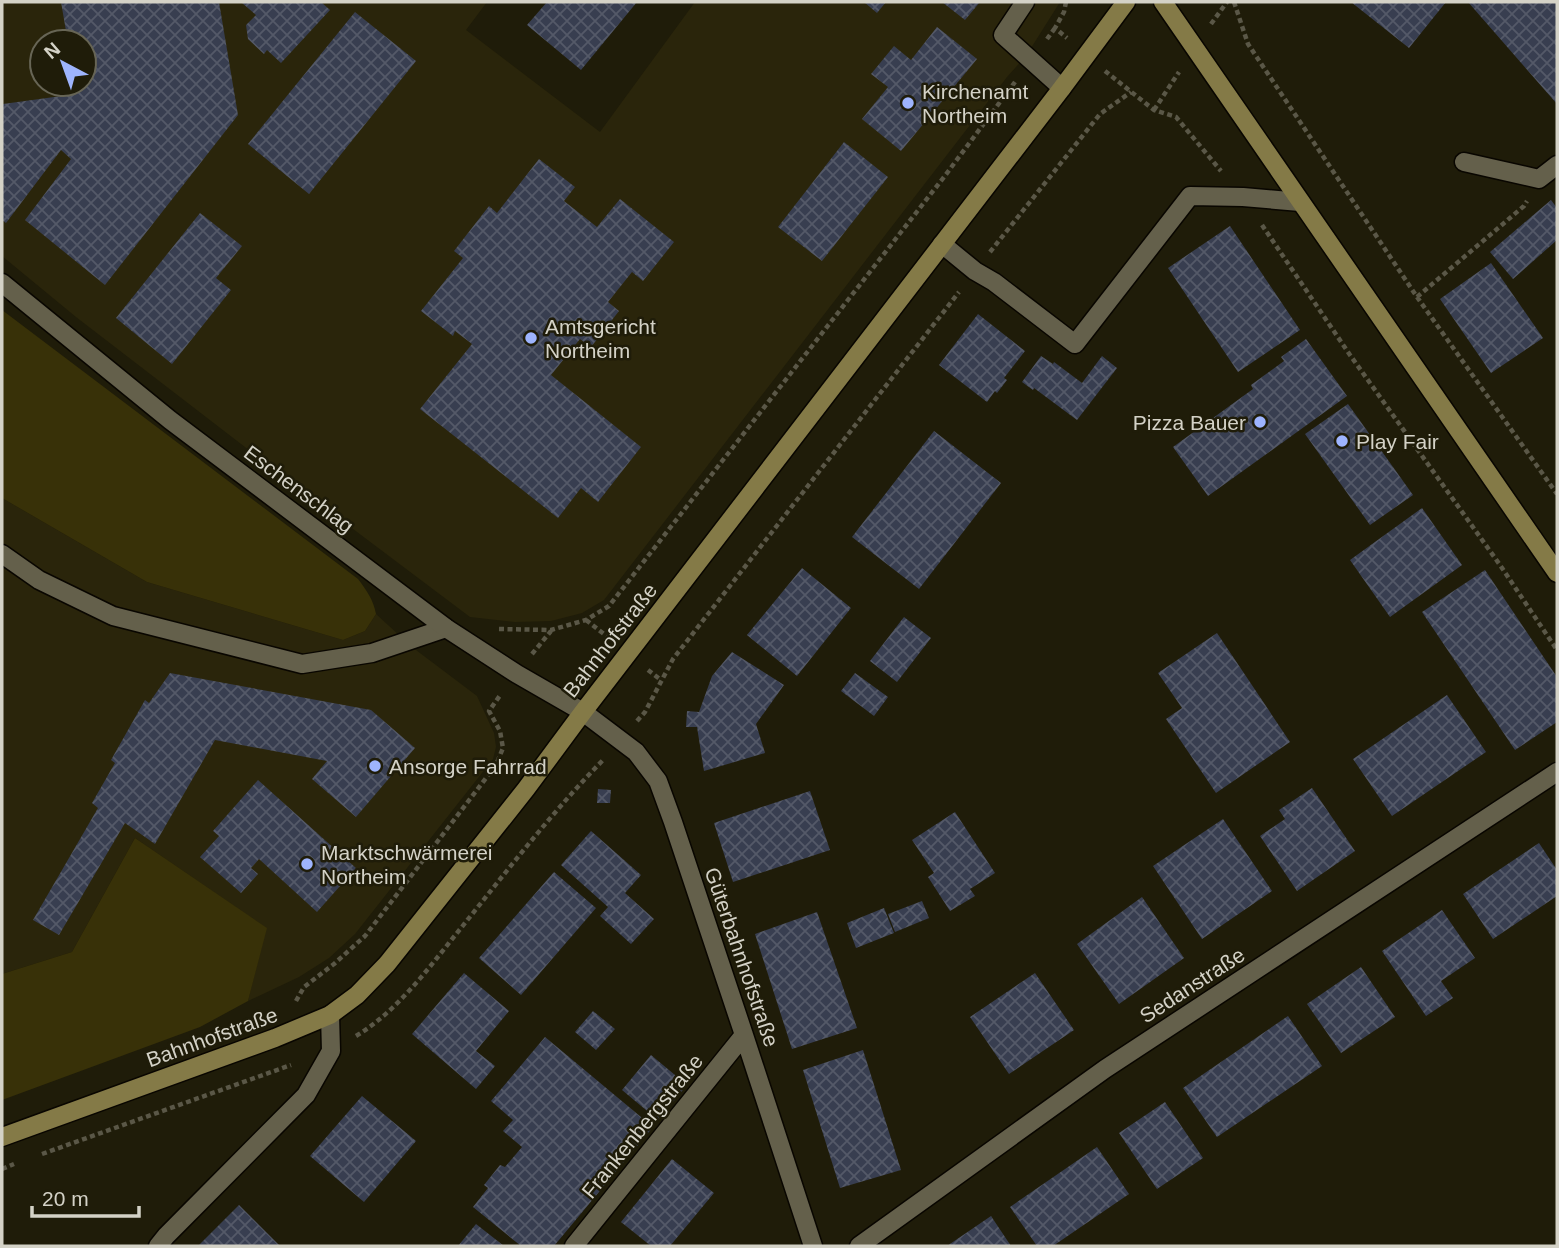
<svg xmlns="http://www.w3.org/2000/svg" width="1559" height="1248" font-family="Arial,sans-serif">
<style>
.built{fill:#2a250b;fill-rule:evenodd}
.grass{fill:#383108}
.building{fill:url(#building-cross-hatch)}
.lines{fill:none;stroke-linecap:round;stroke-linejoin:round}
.lane-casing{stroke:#090600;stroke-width:21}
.street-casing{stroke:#090600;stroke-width:21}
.secondary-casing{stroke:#090600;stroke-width:21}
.path{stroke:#5a5747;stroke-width:4.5;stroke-dasharray:5 3.5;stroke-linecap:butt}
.lane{stroke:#64604b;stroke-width:18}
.street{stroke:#64604b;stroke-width:18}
.secondary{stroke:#847a47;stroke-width:18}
.poi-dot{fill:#9eb4fd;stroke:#1f1c09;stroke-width:2.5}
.labels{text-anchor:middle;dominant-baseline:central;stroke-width:5;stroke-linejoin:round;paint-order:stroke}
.poi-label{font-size:21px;fill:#d4d2c7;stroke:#1f1c09;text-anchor:start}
.street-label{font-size:21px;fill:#d4d2c7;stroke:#1f1c09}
</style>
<defs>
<pattern id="building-cross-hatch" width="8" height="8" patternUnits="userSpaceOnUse" patternTransform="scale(1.75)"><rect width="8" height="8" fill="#383e50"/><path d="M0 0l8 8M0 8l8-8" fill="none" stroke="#545968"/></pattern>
</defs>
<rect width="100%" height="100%" fill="#1f1c09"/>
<path class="built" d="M2,2H487L466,30L600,132L695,2H1060L1026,56L1007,77L604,600L582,613L551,621L515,622L470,617L276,471L76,317L2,256ZM42,42H84V84H42Z
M2,498L147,582L343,640L365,631L376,614L412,647L477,696L494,733L496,747L493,759L355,934L329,958L299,977L248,1001L266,928L135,838L72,952L2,974Z"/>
<path class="grass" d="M2,310L358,579C367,591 373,599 376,614L365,631L343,640L147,582L2,498Z
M135,838L267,928L248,1001L200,1027L2,1100V974L72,952Z"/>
<path class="building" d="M61,2H219L238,115L105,285L25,220L71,159L61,150L6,223L2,220V105L3,104L76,94L75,84H84V42H44L43,35L66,31Z
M241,2H321L330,10L281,63L267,50L264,54L248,39L246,25L256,15Z
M547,2H637L581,70L527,25Z
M864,2H886L877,13Z
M942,2H980L965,20Z
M1351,2H1446L1409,48Z
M1468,2H1557V104Z
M355,12L416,61L309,194L248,144Z
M937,27L977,59L901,151L862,119L888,87L871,74L894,46L911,60Z
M844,142L888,177L822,261L778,227Z
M539,159L575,187L564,201L597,227L620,199L674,242L643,281L632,272L608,302L619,311L591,347L580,339L551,375L641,447L598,502L581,488L558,518L420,409L472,344L455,331L453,336L421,311L463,258L454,251L489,206L497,213Z
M1551,200L1557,208V240L1513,279L1490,252Z
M200,213L242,246L216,278L231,290L172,364L116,318Z
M1230,226L1300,330L1238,372L1168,268Z
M1491,263L1543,338L1491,373L1440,299Z
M978,314L1025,351L1004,378L1007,380L997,393L995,391L987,402L939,365Z
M1306,339L1347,396L1208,496L1173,447L1253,389L1251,385L1284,361L1281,357Z
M1041,356L1053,364L1054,362L1082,383L1102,356L1117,368L1077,420L1034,388L1033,390L1022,382Z
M1348,404L1413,495L1370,525L1305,434Z
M934,431L1001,483L919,589L852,537Z
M1422,508L1462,565L1390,617L1350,560Z
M802,568L851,608L797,676L747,635Z
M1485,570L1557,677V722L1515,750L1422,612Z
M904,617L931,638L897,682L870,661Z
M1217,633L1290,742L1216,793L1166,719L1182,708L1158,673Z
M732,652L784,685L756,724L765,753L704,771L697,727H686L687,711L699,712L712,676Z
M170,673L371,710L415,748L356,817L312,779L327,761L215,740L155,844L125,823L59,935L33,920L98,808L92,803L115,763L111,760L145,700L149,703Z
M855,673L888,697L874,716L841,691Z
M1447,695L1486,752L1392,816L1353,759Z
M258,780L356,868L317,912L259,859L251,868L258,874L241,893L200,857L219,836L213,831Z
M1312,788L1355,851L1297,891L1260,836L1285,819L1279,810Z
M598,789L611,790L610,803H597Z
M810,791L830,850L733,882L714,823Z
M955,812L995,873L970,889L975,896L950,911L928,877L934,873L912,840Z
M1223,819L1272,891L1202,939L1153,866Z
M591,831L641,875L625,893L654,919L631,944L600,916L608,907L561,865Z
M1539,843L1557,870V896L1493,939L1463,894Z
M554,872L596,908L521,995L479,958Z
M1142,897L1184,958L1119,1004L1077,944Z
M922,901L929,918L895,932L888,914Z
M884,908L894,933L856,948L847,923Z
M1442,910L1475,958L1441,981L1453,998L1426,1016L1382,951Z
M817,912L857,1028L792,1049L755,934Z
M1361,967L1395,1017L1341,1053L1307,1004Z
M464,973L509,1011L476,1051L495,1066L476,1089L412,1034Z
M1035,973L1074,1030L1009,1074L970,1017Z
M593,1011L615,1029L596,1050L575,1032Z
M1288,1016L1322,1066L1217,1137L1183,1088Z
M545,1037L653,1127L554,1246H521L473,1207L488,1188L484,1185L500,1165L505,1167L522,1147L503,1131L513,1120L491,1101Z
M863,1050L901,1170L840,1188L803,1070Z
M651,1055L687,1085L658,1120L622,1090Z
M362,1096L416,1141L364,1202L310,1156Z
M1165,1102L1203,1158L1157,1189L1119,1133Z
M1097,1147L1129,1194L1053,1246H1037L1010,1207Z
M672,1159L714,1193L670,1246H651L621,1222Z
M239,1205L280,1246H198Z
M991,1216L1011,1246H947Z
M476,1224L504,1246H458Z"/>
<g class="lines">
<defs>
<path id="lane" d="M1025,2L1003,35L1062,88
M942,244L975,271L994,282L1075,344L1190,196L1243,197L1300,202
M2,554L39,580L113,616L302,664L372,653L446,628
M158,1246L166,1236L306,1095L331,1051L330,1015"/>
<path id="street" d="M1464,162L1539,179L1557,165
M2,283L170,420L446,628L517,674L583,712L636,752L658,781L673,822L744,1035L813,1246
M574,1246L744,1035
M859,1246L1105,1069L1557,772"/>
<path id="secondary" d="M1163,2L1557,573
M2,1137L275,1038L330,1015L357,995L387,964L526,789L583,712L1062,88L1126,2"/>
</defs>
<use href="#lane" class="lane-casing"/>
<use href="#street" class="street-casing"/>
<use href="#secondary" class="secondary-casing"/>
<path class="path" d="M1066,2L1064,12L1055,28L1067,38
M1234,2L1248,44L1417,297L1557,494
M1211,24L1227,2
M1047,39L1055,28
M1105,71L1154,110L1176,117L1221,171
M1154,110L1179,72
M1262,225L1350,355L1500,565L1557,650
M990,252L1100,114L1131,92
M1417,297L1524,206L1527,201
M586,620L609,638
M499,629L551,630L586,620L609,606L944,177L1015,82
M532,654L551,631
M648,670L661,680
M637,721L645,712L673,659L959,292
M296,1001L304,987L334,964L365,936L496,765L503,748L500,731L489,711L501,694
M356,1036C399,1010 430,966 461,928C507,871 552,812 604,759
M42,1154L291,1065
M2,1169L14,1164"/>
<use href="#lane" class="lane"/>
<use href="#street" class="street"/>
<use href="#secondary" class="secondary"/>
</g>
<g class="poi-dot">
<circle cx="908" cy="103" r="7"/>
<circle cx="531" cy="338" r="7"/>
<circle cx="1260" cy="422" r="7"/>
<circle cx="1342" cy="441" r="7"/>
<circle cx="375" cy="766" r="7"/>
<circle cx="307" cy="864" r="7"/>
</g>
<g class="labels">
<g class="poi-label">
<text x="922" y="91">Kirchenamt<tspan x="922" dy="24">Northeim</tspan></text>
<text x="545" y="326">Amtsgericht<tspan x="545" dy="24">Northeim</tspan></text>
<text x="1246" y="422" text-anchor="end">Pizza Bauer</text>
<text x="1356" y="441">Play Fair</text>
<text x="389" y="766">Ansorge Fahrrad</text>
<text x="321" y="852">Marktschwärmerei<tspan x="321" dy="24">Northeim</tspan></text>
</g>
<g class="street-label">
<text transform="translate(299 489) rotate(37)">Eschenschlag</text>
<text transform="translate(610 640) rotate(-52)">Bahnhofstraße</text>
<text transform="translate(742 957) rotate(71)">Güterbahnhofstraße</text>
<text transform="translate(1192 985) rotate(-33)">Sedanstraße</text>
<text transform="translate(212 1037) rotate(-20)">Bahnhofstraße</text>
<text transform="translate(642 1126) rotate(-51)">Frankenbergstraße</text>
</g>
</g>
<rect width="1559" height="1248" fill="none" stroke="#d4d2c7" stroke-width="7"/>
<g transform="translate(63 63) rotate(319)"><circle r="33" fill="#1f1c09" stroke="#676555" stroke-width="2"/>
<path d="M0-5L12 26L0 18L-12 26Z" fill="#9eb4fd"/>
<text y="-10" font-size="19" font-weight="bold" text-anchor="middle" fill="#d4d2c7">N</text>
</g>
<path d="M32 1206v10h107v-10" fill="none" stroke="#d4d2c7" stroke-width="3.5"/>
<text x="42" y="1206" font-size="21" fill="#d4d2c7" stroke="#1f1c09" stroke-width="5" paint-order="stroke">20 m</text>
</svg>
